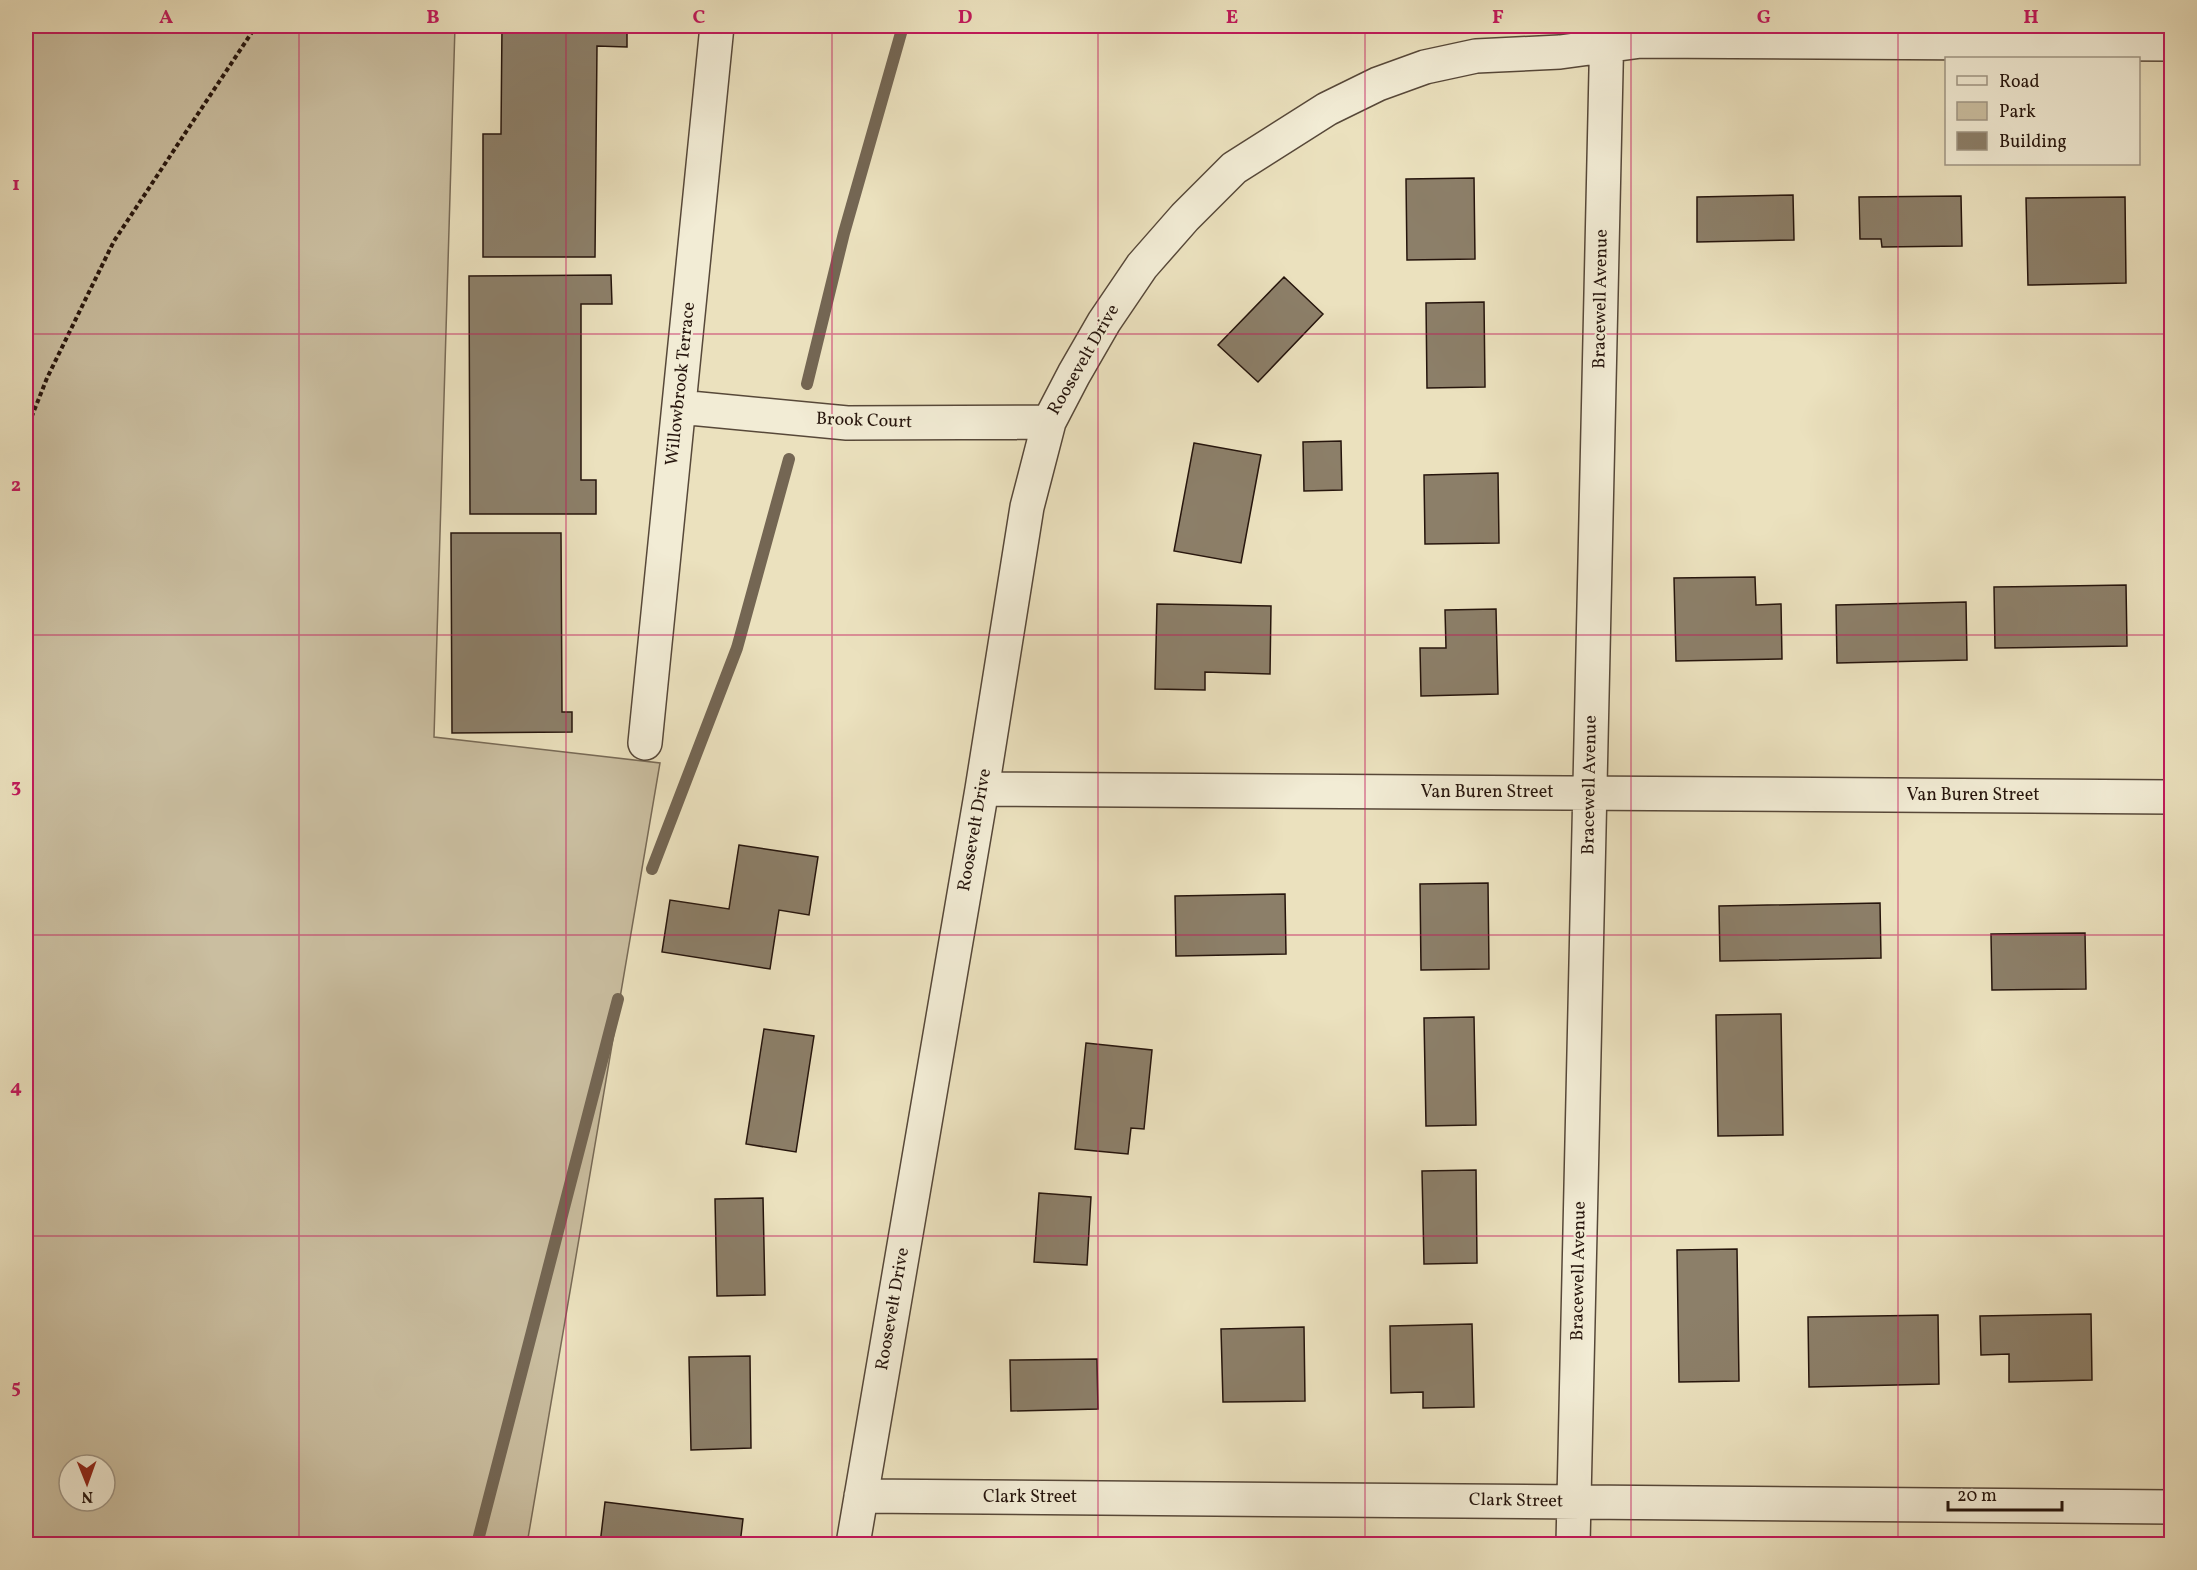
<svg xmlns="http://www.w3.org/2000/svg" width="2197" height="1570" font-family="Vollkorn,serif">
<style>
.green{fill:#cabea0;stroke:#786a56;stroke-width:1.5;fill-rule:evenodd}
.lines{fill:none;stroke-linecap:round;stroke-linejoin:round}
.stream{stroke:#746653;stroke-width:12}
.building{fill:#8c7f69;stroke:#26150d;stroke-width:1.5}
.street-casing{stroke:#574839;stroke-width:36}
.path{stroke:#26150d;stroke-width:4;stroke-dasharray:4.5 3;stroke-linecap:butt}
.street{stroke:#f2ecd5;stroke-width:33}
.grid{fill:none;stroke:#c2185b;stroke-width:1.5;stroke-opacity:0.55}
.labels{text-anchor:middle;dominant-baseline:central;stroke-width:4.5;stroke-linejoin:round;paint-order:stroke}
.street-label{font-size:18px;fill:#26150d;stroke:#f2ecd5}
.neatline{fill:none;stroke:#c2185b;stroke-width:2}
.grid-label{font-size:20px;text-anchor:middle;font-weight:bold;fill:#c2185b}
</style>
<rect width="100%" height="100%" fill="#ebe1be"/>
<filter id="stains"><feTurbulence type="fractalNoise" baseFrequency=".00333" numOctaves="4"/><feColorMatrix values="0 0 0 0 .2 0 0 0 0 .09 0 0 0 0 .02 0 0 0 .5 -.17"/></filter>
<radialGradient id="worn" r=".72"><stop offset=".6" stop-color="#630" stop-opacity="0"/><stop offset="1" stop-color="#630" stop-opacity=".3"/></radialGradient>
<path class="green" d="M26,26H455L434,737L660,763L527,1544H26ZM69,1465H105V1501H69Z"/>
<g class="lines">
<path class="stream" d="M807,384L844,233L903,26
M652,869L737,648L789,459
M477,1544L618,999"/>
</g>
<path class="building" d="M502,26H627V47L597,46L595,257H483V134H501Z
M1474,178L1475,259L1407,260L1406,179Z
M1793,195L1794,240L1697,242V197Z
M1961,196L1962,246L1882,247L1881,239H1860L1859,197Z
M2125,197L2126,283L2028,285L2026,198Z
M611,275L612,304H581V480H596V514H470L469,276Z
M1284,277L1323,314L1258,382L1218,345Z
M1484,302L1485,387L1427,388L1426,303Z
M1341,441L1342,490L1304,491L1303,442Z
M1194,443L1261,455L1241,563L1174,551Z
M1498,473L1499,543L1425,544L1424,475Z
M451,533H561L562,712H572V732L452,733Z
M1755,577L1756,605L1781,604L1782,659L1676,661L1674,578Z
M2126,585L2127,646L1995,648L1994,587Z
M1966,602L1967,660L1837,663L1836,605Z
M1157,604L1271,606L1270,674L1205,672V690L1155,689Z
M1496,609L1498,694L1421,696L1420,648H1446L1445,610Z
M739,845L818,857L809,915L779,910L770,969L662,952L670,900L729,909Z
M1488,883L1489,969L1421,970L1420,884Z
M1285,894L1286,954L1176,956L1175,896Z
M1880,903L1881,958L1720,961L1719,906Z
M2085,933L2086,989L1992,990L1991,934Z
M1781,1014L1783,1135L1718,1136L1716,1015Z
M1474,1017L1476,1125L1426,1126L1424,1018Z
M764,1029L814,1036L796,1152L746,1144Z
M1086,1043L1152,1050L1144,1129L1131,1128L1128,1154L1075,1149Z
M1476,1170L1477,1263L1424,1264L1422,1171Z
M1039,1193L1091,1197L1087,1265L1034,1262Z
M763,1198L765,1295L717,1296L715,1199Z
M1737,1249L1739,1381L1679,1382L1677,1250Z
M2091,1314L2092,1380L2009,1382V1354L1981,1355L1980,1316Z
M1938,1315L1939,1384L1809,1387L1808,1317Z
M1472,1324L1474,1407L1423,1408V1392L1391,1393L1390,1326Z
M1304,1327L1305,1401L1223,1402L1221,1329Z
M750,1356L751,1448L691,1450L689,1357Z
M1097,1359L1098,1409L1011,1411L1010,1360Z
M605,1502L743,1519L740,1544H600Z"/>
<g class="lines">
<defs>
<path id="street" d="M679,407L847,423L1049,422
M645,743L717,26
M982,789L2172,797
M861,1496L2172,1507
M853,1544L982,789L1027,507L1049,422L1074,374L1104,322L1142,266L1185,217L1234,168L1327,109L1378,84L1425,67L1476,56L1560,52L1641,41L2172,44
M1573,1544L1607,26"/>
</defs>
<use href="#street" class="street-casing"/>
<path class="path" d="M26,431L47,378L114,241L256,26"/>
<use href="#street" class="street"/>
</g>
<path class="grid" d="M299,26V1544M566,26V1544M832,26V1544M1098,26V1544M1365,26V1544M1631,26V1544M1898,26V1544M26,334H2172M26,635H2172M26,935H2172M26,1236H2172"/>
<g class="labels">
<g class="street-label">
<text transform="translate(1601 299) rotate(-89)">Bracewell Avenue</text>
<text transform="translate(1084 360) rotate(-60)">Roosevelt Drive</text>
<text transform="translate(681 384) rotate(-84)">Willowbrook Terrace</text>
<text transform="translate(864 421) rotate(2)">Brook Court</text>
<text transform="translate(1590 785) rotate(-89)">Bracewell Avenue</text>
<text x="1487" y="792">Van Buren Street</text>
<text x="1973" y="795">Van Buren Street</text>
<text transform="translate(975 830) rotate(-80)">Roosevelt Drive</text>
<text transform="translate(1579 1271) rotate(-89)">Bracewell Avenue</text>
<text transform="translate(893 1309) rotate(-80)">Roosevelt Drive</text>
<text x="1030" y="1497">Clark Street</text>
<text transform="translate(1516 1501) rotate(1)">Clark Street</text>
</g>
</g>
<rect width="2197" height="1570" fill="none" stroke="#ebe1be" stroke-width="66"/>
<rect x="1945" y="57" width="195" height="108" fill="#f2ecd5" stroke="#a09685" stroke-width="1.5"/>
<rect x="1957" y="76" width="30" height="9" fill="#f2ecd5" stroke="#a09685" stroke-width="1.5"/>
<text x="1999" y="87" font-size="18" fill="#26150d">Road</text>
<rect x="1957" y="102" width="30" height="18" fill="#cabea0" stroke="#a09685" stroke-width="1.5"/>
<text x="1999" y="117" font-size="18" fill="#26150d">Park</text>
<rect x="1957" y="132" width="30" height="18" fill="#8c7f69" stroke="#a09685" stroke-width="1.5"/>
<text x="1999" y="147" font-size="18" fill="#26150d">Building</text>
<g transform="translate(87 1483) rotate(179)"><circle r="28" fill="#f2ecd5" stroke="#a09685" stroke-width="1.5"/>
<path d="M0-4.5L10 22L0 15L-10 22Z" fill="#8f2418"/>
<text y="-9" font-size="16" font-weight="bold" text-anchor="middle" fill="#26150d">N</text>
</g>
<path d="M1948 1501v9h114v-9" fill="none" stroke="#26150d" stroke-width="3"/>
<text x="1957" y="1501" font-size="18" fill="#26150d" stroke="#f2ecd5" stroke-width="4.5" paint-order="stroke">20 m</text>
<rect x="33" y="33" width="2131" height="1504" class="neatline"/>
<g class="grid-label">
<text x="166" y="23">A</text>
<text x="433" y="23">B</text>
<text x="699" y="23">C</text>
<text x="965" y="23">D</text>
<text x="1232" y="23">E</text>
<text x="1498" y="23">F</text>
<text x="1764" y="23">G</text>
<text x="2031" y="23">H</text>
<text x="16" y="190">1</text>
<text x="16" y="491">2</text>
<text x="16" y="792">3</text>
<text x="16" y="1093">4</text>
<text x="16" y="1393">5</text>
</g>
<rect width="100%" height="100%" filter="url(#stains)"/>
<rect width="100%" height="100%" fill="url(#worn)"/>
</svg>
